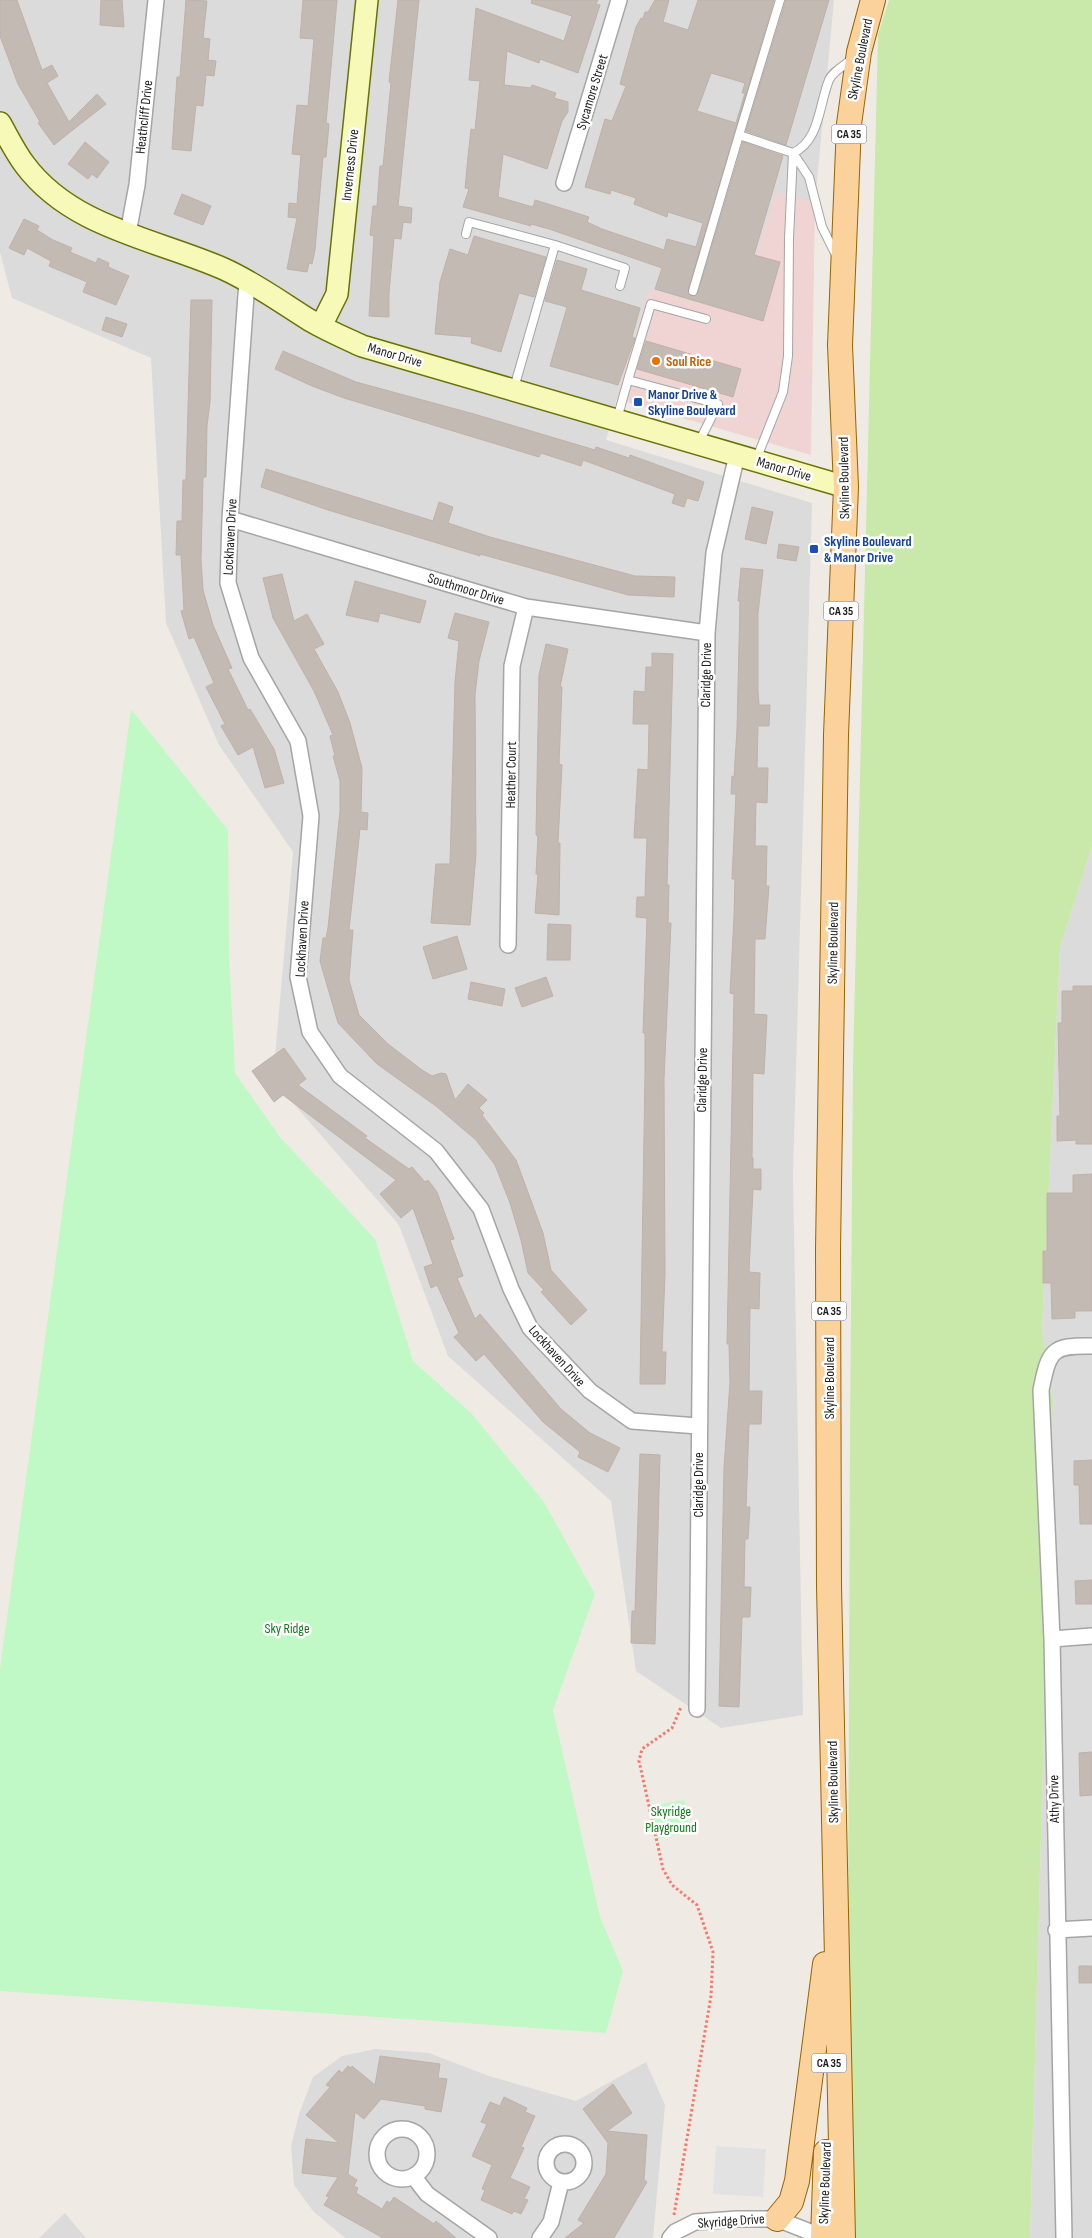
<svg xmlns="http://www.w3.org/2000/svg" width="1092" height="2238" font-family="'Sofia Sans Condensed',sans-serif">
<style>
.residential{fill:#dcdbdb}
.commercial{fill:#efd4d3}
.grass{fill:#c9e9aa}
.park{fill:#c0f9c5}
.parking{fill:#e2e2e2}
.building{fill:#c3bab3;stroke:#c0b1a6;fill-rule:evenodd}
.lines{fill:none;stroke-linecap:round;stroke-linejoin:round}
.lane-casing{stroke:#a5a5a5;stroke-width:10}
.street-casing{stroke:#a5a5a5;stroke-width:18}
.secondary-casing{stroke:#687306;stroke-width:24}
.primary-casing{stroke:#966401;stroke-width:26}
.path{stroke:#f8796b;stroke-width:3;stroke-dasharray:2.5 2.5;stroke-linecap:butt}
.lane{stroke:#fff;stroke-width:8}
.street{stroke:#fff;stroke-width:15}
.secondary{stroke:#f6f9b7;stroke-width:21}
.primary{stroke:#fbd29c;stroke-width:24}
.food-dot{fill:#e8710a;stroke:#fff;stroke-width:2}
.transit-dot{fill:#1a4fb4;stroke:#fff;stroke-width:2}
.labels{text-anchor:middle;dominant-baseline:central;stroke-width:5;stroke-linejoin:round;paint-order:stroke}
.shield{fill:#fff;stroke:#626262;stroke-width:1}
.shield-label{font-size:12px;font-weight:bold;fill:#1e1e1e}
.street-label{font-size:14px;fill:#1e1e1e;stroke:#fff}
.food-label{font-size:14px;font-weight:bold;fill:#c56008;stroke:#fff;text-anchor:start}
.transit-label{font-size:14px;font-weight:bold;fill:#164399;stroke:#fff;text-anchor:start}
.park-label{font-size:14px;fill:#0c7b15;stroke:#fff}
</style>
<rect width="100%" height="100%" fill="#efebe4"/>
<path class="residential" d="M0,0H834L815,203L776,193L739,314L619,390L606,440L812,503L793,1176L803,1715L721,1728L636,1671L611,1501L448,1356L399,1225L273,1080L293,852L219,745L166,623L151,358L12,298L0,252Z
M1092,846V2238H1030L1053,1400L1042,1331L1060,948Z
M375,2049L429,2053L489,2076L576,2101L646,2062L665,2105L653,2238H345L313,2211L294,2185L291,2146L299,2114L313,2077L342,2056Z
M65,2213L86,2238H39Z"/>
<path class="commercial" d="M776,192L815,203L811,455L616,399L649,289L739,314Z"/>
<path class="grass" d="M889,0H1092V846L1060,948L1042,1331L1053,1400L1030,2238H845L847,2180L850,1432L853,1064L878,35Z"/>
<path class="park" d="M131,709L228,830L229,954L235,1073L280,1137L375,1239L413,1361L471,1413L544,1502L595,1594L553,1710L600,1917L623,1971L606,2033L0,1991V1669Z
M684,1800L691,1832L658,1839L651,1806Z"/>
<path class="parking" d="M716,2146L766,2149L763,2197L713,2194Z"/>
<path class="building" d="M0,0H17L42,70L52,65L58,76L47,83L69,122L97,94L106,104L74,129L72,127L74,129L54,145L38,123L40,122L18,84L0,36Z
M101,0H122L124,27L100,25Z
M186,0L207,1L203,38L210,39L208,60L216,61L214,76L206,75L203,106L196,105L191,151L172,149L177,77H180Z
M303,0H337L326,123L329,124L326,157H323L315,250L312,264L309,263L307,272L287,269L297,218L288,217L289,203L297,204L301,155L292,154L297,105L308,106L314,39L300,38Z
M398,0H419L398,206L412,208L411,223L403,222L401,239L394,238L389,293V317L369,316L374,236L370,235L373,206H377L380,166H383L391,83L389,82Z
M532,0H598L596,4L600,5L578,73L540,59L539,63L507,51L504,85L531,88L532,85L556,93L554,98L568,102V112L562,121L547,169L503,154L498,197L533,207L535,200L567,210L589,217L587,222L602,229L664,250L667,239L696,247L703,223L668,212L667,217L634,204L636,198L611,190L610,194L585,187L605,119L612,121L626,86L620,84L636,27L641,18L643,19L645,12H648L655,0H669L663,22L688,30L698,0H774L688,290L692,296L698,293L743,142L783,156L754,255L780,262L763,321L655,289L662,268L549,229L531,224V226L463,207L469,189L465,188L468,157L471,129L475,130L480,81L469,80L476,8L564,41L572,16L531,3ZM711,73L745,83L742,93H745L736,123L697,111Z
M786,0H829L786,145L746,131Z
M85,142L109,162L97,178L92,174L88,179L68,164Z
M182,194L211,206L203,225L174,214Z
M24,219L39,226L37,230L53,240L72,248L70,252L96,263L98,258L109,263L108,267L129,276L116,305L83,292L87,282L49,266L51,261L27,248L24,255L9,248Z
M474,236L546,257L534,297L519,293L501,352L471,343L472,337L435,334L440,282L450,249L468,255Z
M557,260L587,269L581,290L640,308L632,337L635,338L618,385L550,366L567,307L545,301Z
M191,300H212L210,402L207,426L206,477H203L201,560L203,590L213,625L232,668L228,669L248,710L250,709L274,749L284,783L265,788L253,747L238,755L221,726L225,724L206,687L214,683L194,637L189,639L181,611L184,610L181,555H176L177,521H182L183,480H186Z
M106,317L127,324L122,337L102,330Z
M646,341L741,369L733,397L637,369Z
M283,351L356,382L474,414L595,450L596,447L629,458L630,455L704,482L698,501L687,498L684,507L672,503L675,494L583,460L581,466L541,453L539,457L344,398L312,386L275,369Z
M266,469L433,521L439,502L453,507L448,523L490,537L635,576L675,577L674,597L628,595L480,554V556L328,510L261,487Z
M752,507L773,512L766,544L745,539Z
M779,544L799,547L796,561L777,558Z
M741,568L763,570L758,613V691L759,705H770L769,726H758L757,768H768L767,803L756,802L755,846H767L766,886H769L765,939H755L754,1014L767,1015L764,1074L753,1073L752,1158H753V1169H761V1190L753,1189L749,1272L760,1273L759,1309L750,1308L749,1391H762L761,1424H749L746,1507H750L748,1539H745L744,1587H751L750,1617H742L739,1707L719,1706L724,1468L730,1382L729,1344H727L734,994L730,993L734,917L735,879H732L736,794H731L732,776L734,777L737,729L740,601H738Z
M282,574L294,621L307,614L324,644L314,649L338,692L350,723L362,768L361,812L368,813L367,830L360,829L349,930H353L349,980L359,1015L388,1044L422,1070L432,1076L441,1073L446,1074L455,1100L468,1084L487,1100L479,1108L484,1113L482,1115L516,1160L543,1233L551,1270L587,1310L571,1325L541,1292L544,1290L528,1273L521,1240L510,1203L495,1165L476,1140L436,1106L377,1064L338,1023L320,961L323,938H326L328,928L340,811V781L333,756H335L330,736L333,735L314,691L273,618L263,578Z
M355,581L426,601L420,623L380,613L378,622L346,615Z
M455,613L489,622L479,661L475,695L476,854L470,925L431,923L436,864H450L455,682L459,641L448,638Z
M546,644L568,649L560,687H562L559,764L562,765L558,843H560L559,915L535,913L538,874H536L538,836L536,835L539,675Z
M652,653L673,654L667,885H669L668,923H671L664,1079L665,1273L662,1352H666L665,1384H640L645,1073V1033H643L647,918L636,917L637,897H645L647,838H634L638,769L648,770L649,724H633L634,691L645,692L646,667H652Z
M548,924L571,925L570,960H547Z
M457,936L467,969L433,979L423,947Z
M546,977L553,996L522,1007L515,988Z
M471,982L505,989L502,1006L468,999Z
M1073,986H1092V1144H1076V1140L1057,1141V1116H1060L1058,1023H1062V991H1073Z
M284,1048L306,1079L298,1085L367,1136L365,1138L409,1169L412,1167L425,1182L428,1180L437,1192L454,1239L450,1240L463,1276L457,1278L475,1319L480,1314L561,1409L590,1433L620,1448L608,1472L578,1457L580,1452L543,1422L484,1354L476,1361L454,1337L459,1333L437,1285L431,1288L424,1267L433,1264L413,1208L401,1218L380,1194L396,1180L283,1095L274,1102L252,1071Z
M1092,1174V1311H1075V1318L1052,1319L1051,1283H1043V1251H1047V1193H1073V1175Z
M640,1454L660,1455L655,1644L631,1643L632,1611H635Z
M1092,1460V1524H1080L1079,1485H1074V1461Z
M1092,1580V1604H1076L1075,1581Z
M1092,1752V1795L1080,1796L1079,1753Z
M1079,1966H1092V1983H1079Z
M380,2056L440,2064L438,2078L447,2079L441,2112L425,2109V2106L381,2099L364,2119L355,2112L348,2174L357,2180L354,2186L358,2188L356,2193L382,2209L387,2201L390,2203L394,2197L434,2224L436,2221L456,2238H383L324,2205L329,2197L326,2196L338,2177L302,2173L306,2139L339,2143L306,2115L330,2087L326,2085L339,2070L342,2073L348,2066L351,2068L352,2066L375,2085Z
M613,2084L632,2113L607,2131L647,2135L644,2180L647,2182L614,2238H565L584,2223L578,2220L606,2174L608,2143L583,2109Z
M504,2097L527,2108L525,2112L535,2116L521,2147L524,2148L510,2178L530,2187L524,2199L528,2200L521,2214L514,2211L512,2214L481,2200L485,2190L482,2189L492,2165L472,2156L487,2124L481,2122L490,2102L500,2106Z"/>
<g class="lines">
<defs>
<path id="lane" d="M780,0L739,135L793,153L809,177L822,227L837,257
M793,153C820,141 819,104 829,80C832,72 845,65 852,59
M466,234L469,222L555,245
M693,291L739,135
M628,380L651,304L706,319
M514,388L555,245L625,268L620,286
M617,419L628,380L718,404L699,442
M756,460L783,392L788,356L789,238L793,153"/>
<path id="street" d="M564,183L619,0
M128,233L137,185L156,0
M247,281L230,519L228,583L251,658L298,741L311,816L298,977L310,1032L340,1076L436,1151L481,1209L511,1289L530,1328L590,1391L632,1421L698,1426
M230,519L526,607L707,633
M508,945L512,666L526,607
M1052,1639L1092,1636
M697,1709L707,633L714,553L737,455
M1056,1930L1092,1928
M377 2154a25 25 0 1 1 50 0a25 25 0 1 1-50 0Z
M546 2163a19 19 0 1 1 38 0a19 19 0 1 1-38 0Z
M414,2177L427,2194L489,2238
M540,2238L551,2222L561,2182
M670,2238L675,2232L695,2222L737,2219H777L823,2237
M1064,2238L1052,1639L1041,1390C1049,1351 1051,1345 1092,1346"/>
<path id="secondary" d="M0,123C8,137 15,152 25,165C72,228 156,239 224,269C255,283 282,303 311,321C328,331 345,338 362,346L846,487
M321,326L337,294L367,0"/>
<path id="primary" d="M777,2219L791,2202L797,2181L825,1964
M823,2238L826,2152
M843,2238L829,1586L828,1250L836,735L846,487L840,345L849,124L859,52L873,0"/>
</defs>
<use href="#lane" class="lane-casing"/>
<use href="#street" class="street-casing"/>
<use href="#secondary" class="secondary-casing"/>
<use href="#primary" class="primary-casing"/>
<path class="path" d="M674,2215L711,1996L713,1952L697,1905L672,1885L663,1869L639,1761L642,1749L672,1728L681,1707"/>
<use href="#lane" class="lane"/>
<use href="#street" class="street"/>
<use href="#secondary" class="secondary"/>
<use href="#primary" class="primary"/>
</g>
<circle class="food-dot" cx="656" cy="361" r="5"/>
<g class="transit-dot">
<rect x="633" y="397" width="10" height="10" rx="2.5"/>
<rect x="809" y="544" width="10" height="10" rx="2.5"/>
</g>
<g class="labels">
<g class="shield">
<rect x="831.5" y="124.5" width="35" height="19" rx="4"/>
<rect x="823.5" y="601.5" width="35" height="19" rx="4"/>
<rect x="811.5" y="1301.5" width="35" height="19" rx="4"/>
<rect x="811.5" y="2053.5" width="35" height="19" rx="4"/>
</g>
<g class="shield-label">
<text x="849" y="134">CA 35</text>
<text x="841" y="611">CA 35</text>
<text x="829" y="1311">CA 35</text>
<text x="829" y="2063">CA 35</text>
</g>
<g class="street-label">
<text transform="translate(860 59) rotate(-79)">Skyline Boulevard</text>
<text transform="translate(592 92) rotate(-73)">Sycamore Street</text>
<text transform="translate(144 117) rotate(-84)">Heathcliff Drive</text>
<text transform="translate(350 165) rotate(-84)">Inverness Drive</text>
<text transform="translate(395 355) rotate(16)">Manor Drive</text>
<text transform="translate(784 469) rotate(16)">Manor Drive</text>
<text transform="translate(844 478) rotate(-91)">Skyline Boulevard</text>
<text transform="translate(230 537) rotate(-87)">Lockhaven Drive</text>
<text transform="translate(466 589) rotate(17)">Southmoor Drive</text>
<text transform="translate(706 675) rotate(-89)">Claridge Drive</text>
<text transform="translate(511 775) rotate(-89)">Heather Court</text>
<text transform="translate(302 939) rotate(-87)">Lockhaven Drive</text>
<text transform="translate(833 943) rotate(-89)">Skyline Boulevard</text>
<text transform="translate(702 1080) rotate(-89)">Claridge Drive</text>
<text transform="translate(557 1356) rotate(48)">Lockhaven Drive</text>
<text transform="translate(829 1378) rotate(-90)">Skyline Boulevard</text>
<text transform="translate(698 1485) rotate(-90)">Claridge Drive</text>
<text transform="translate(833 1782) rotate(-91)">Skyline Boulevard</text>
<text transform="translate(1054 1799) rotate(-91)">Athy Drive</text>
<text transform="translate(825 2183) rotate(-88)">Skyline Boulevard</text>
<text transform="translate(731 2221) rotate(-4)">Skyridge Drive</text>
</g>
<g class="food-label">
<text x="666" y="361">Soul Rice</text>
</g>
<g class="transit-label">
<text x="648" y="394">Manor Drive &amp;<tspan x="648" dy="16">Skyline Boulevard</tspan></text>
<text x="824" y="541">Skyline Boulevard<tspan x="824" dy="16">&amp; Manor Drive</tspan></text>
</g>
<g class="park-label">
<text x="287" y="1628">Sky Ridge</text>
<text x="671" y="1811">Skyridge<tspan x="671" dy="16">Playground</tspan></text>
</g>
</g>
</svg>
